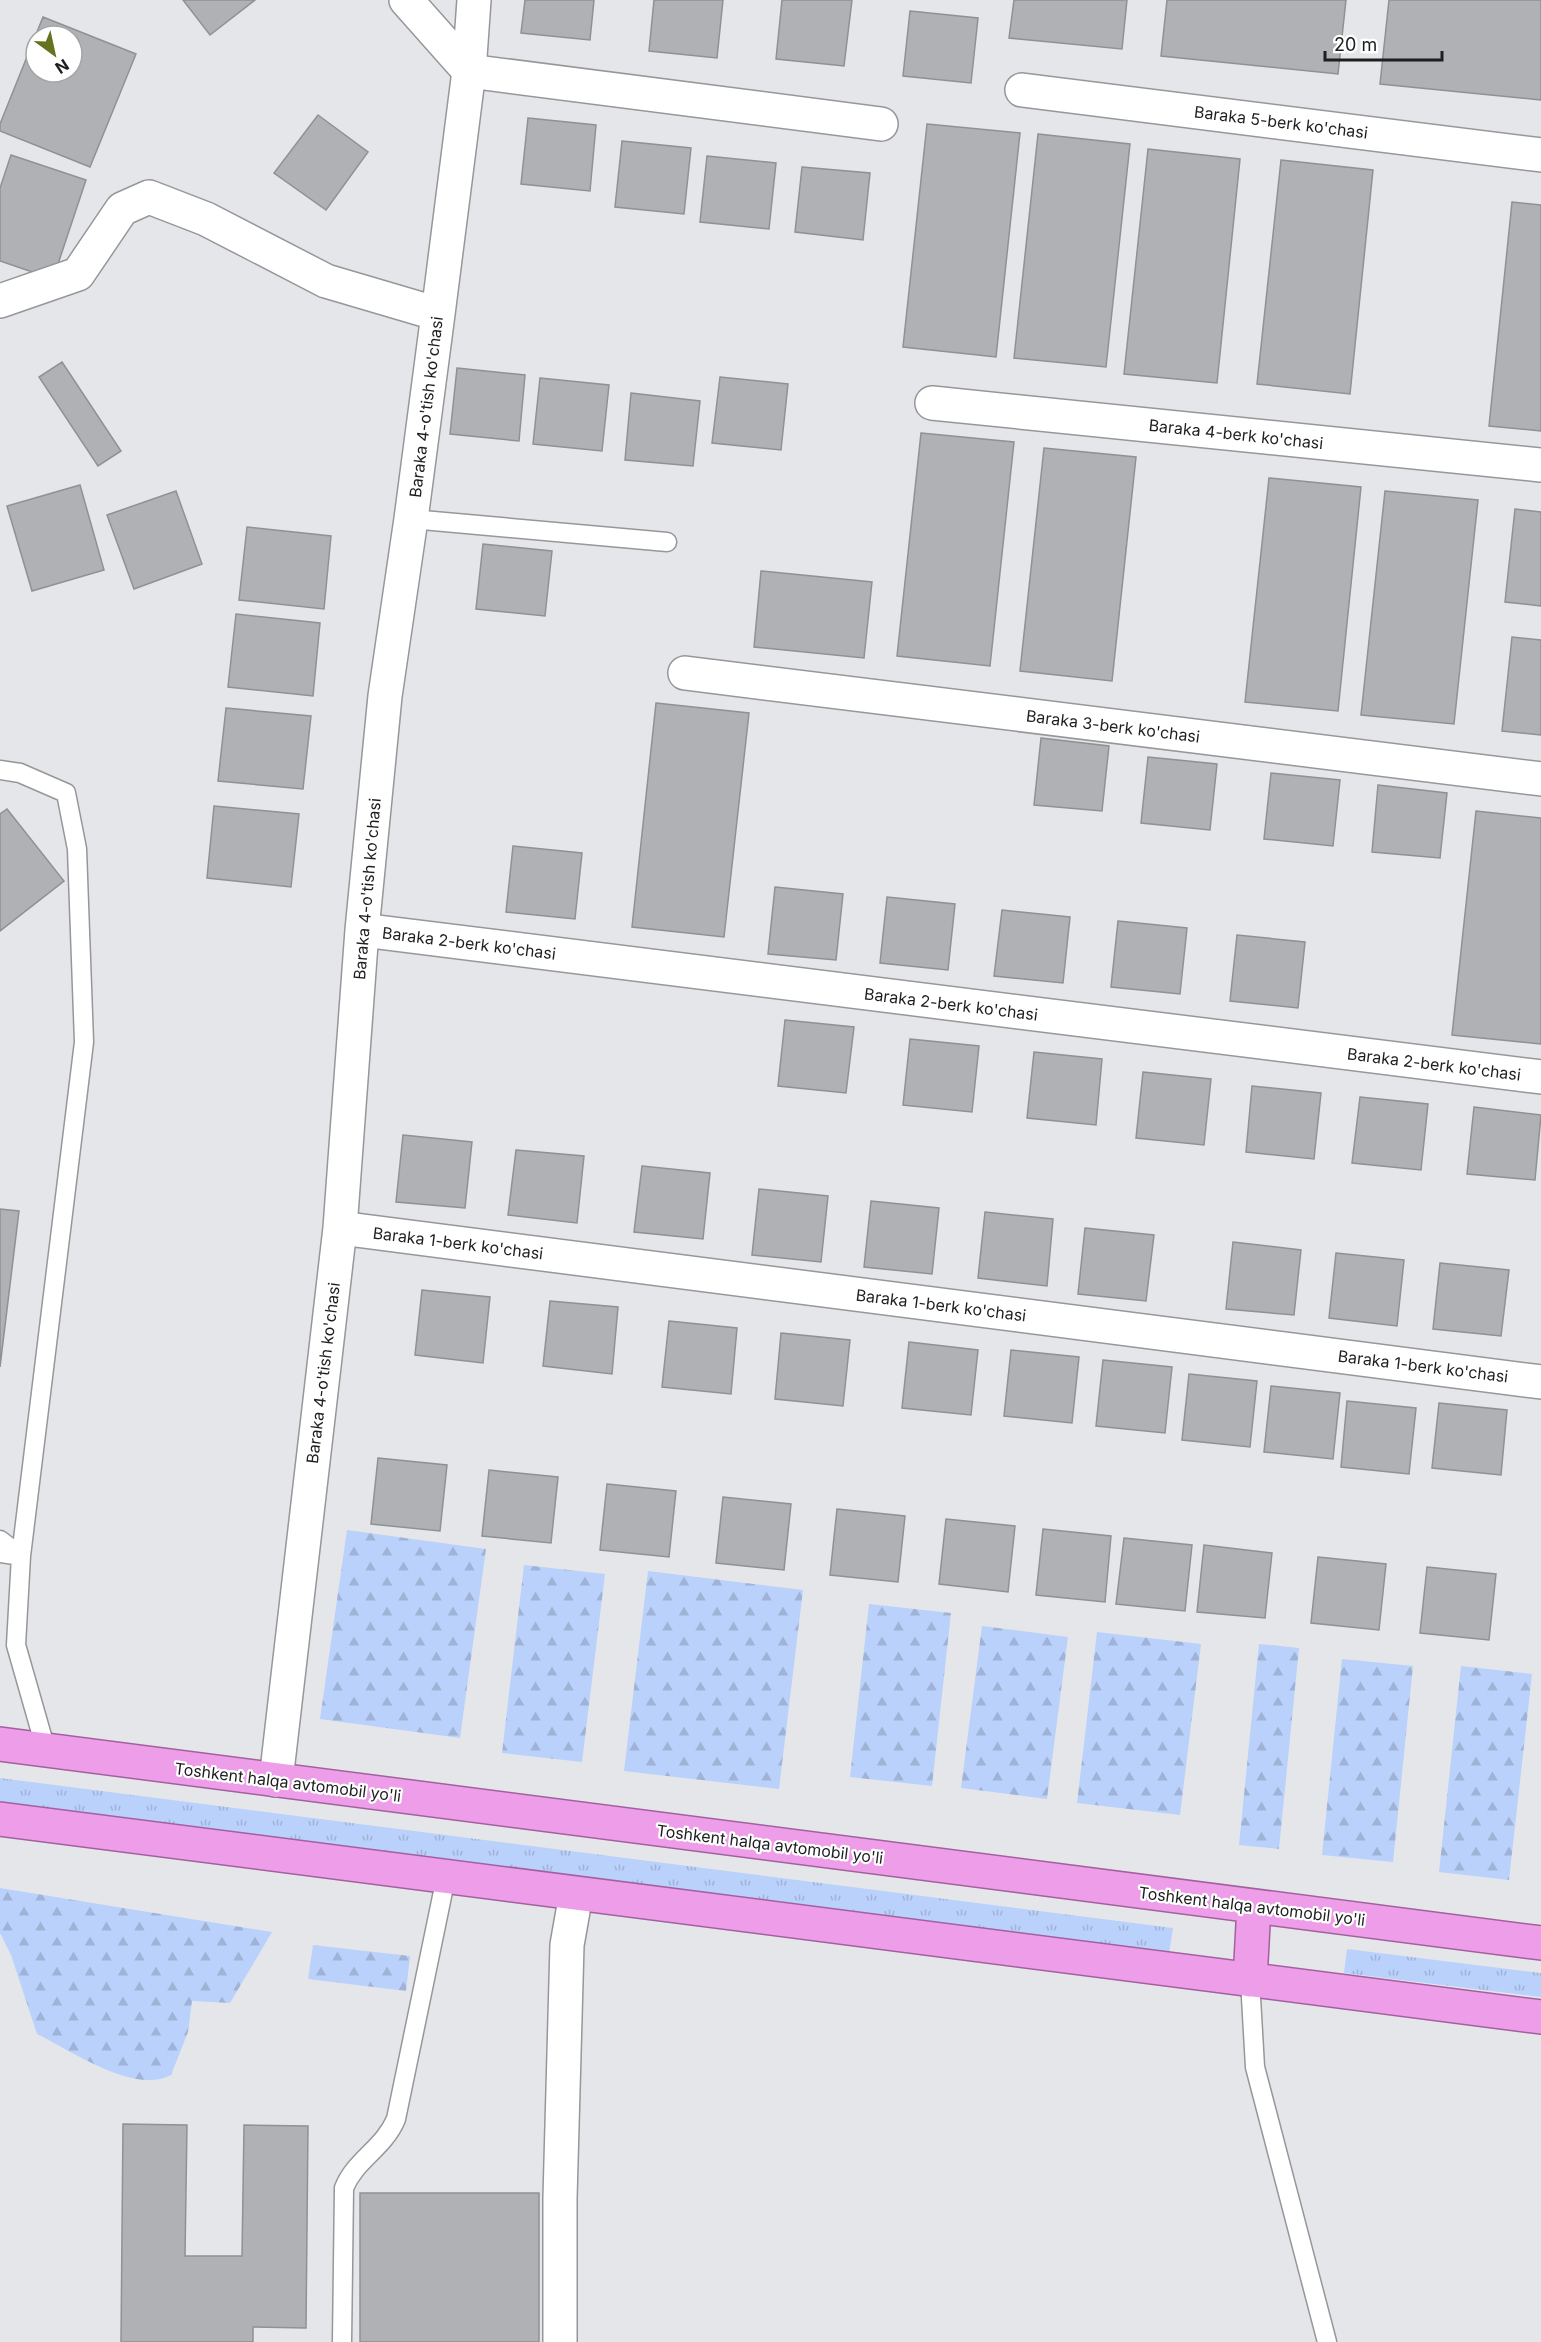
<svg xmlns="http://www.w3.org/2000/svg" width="1541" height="2342" font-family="Inter,sans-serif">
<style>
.grass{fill:url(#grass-tufts)}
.forest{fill:url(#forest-firs)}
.building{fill:#b0b1b4;stroke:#8f9193;stroke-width:1.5;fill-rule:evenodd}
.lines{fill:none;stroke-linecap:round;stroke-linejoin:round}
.service-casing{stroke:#959799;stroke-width:21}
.minor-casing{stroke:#959799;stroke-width:36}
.trunk-casing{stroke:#a2619e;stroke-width:36}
.service{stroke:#fff;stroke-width:18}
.minor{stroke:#fff;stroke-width:33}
.trunk{stroke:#ee9ee8;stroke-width:33}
.labels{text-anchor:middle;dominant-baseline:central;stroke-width:4.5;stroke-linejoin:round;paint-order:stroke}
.street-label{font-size:16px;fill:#1d1e1f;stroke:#fff}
</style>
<defs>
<pattern id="grass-tufts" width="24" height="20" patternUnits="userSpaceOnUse" patternTransform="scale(1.5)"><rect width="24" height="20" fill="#bad1fb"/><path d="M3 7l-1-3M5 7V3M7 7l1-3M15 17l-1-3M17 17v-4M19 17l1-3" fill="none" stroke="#9fb3d7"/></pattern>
<pattern id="forest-firs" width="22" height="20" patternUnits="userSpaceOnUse" patternTransform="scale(1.5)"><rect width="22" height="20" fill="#bad1fb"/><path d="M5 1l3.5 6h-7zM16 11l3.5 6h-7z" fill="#9fb3d7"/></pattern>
</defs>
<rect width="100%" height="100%" fill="#e5e6e9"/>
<path class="grass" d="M0,1778L1173,1928L1169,1954L0,1803Z
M1347,1949L1541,1973V1997L1344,1973Z"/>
<path class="forest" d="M347,1530L486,1549L460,1738L320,1719Z
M524,1565L605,1574L582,1762L502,1753Z
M648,1571L803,1590L779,1789L624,1771Z
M869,1604L951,1613L932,1786L850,1777Z
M982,1626L1068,1637L1047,1799L961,1788Z
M1097,1632L1201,1644L1180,1815L1077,1803Z
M1259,1644L1299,1648L1279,1849L1239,1845Z
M1342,1659L1413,1666L1393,1862L1322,1855Z
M1461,1666L1532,1674L1509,1880L1439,1872Z
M0,1888L272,1932L230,2003L192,2001L188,2032L171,2075C134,2095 72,2051 37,2034L11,1955L0,1933Z
M313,1945L410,1956L406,1991L308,1979Z"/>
<path class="building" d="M183,0H255L210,35Z
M525,0H594L590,40L521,33Z
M654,0H723L717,58L649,51Z
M782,0H852L844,66L776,59Z
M1014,0H1127L1122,49L1009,38Z
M1167,0H1346L1338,74L1161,56Z
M1389,0H1541V100L1380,84Z
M910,11L978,18L971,83L903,76Z
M43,17L136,54L90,167L0,131V124ZM36,36H72V72H36Z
M318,115L368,152L326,210L274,173Z
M528,118L596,125L590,191L521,184Z
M927,124L1020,133L996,357L903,347Z
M1038,134L1130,144L1106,367L1014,358Z
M622,141L691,148L684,214L615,207Z
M1148,149L1240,159L1217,383L1124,374Z
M11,155L86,180L53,279L0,261V188Z
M707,156L776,163L769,229L700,222Z
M1281,160L1373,170L1350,394L1257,384Z
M802,167L870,173L863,240L795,232Z
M1512,202L1541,205V431L1489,426Z
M62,362L121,451L98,466L39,377Z
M457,368L525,375L519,441L450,434Z
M720,377L788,384L781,450L712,443Z
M540,378L609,385L602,451L533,444Z
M631,393L700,401L693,466L625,460Z
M921,433L1014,442L990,666L897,656Z
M1044,448L1136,457L1112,681L1020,671Z
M1269,478L1361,487L1338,711L1245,702Z
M80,485L104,570L32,591L7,506Z
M176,491L202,564L134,589L107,515Z
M1385,491L1478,500L1454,724L1361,715Z
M1515,509L1541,512V606L1505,602Z
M247,527L331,536L324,609L239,600Z
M483,544L552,551L545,616L476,609Z
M761,571L872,582L864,658L754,647Z
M236,614L320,623L313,696L228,687Z
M1512,637L1541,640V735L1502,731Z
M656,703L749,713L724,937L632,927Z
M226,708L311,716L303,789L218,781Z
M1041,738L1109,746L1102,811L1034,805Z
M1148,757L1217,764L1210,830L1141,823Z
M1271,773L1340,780L1333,846L1264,839Z
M1378,785L1447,793L1440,858L1372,852Z
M214,806L299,814L291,887L207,878Z
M7,809L64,881L0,931V814Z
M1476,811L1541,818V1044L1452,1035Z
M513,846L582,853L575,919L506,912Z
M775,887L843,894L836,960L768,954Z
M887,897L955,904L948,970L880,963Z
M1002,910L1070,917L1063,983L994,976Z
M1118,921L1187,928L1180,994L1111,987Z
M1237,935L1305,942L1298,1008L1230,1001Z
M785,1020L854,1027L846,1093L778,1086Z
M910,1039L979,1046L972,1112L903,1105Z
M1034,1052L1102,1059L1096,1125L1027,1118Z
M1143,1072L1211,1079L1204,1145L1136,1138Z
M1252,1086L1321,1093L1314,1159L1246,1152Z
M1360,1097L1428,1104L1421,1170L1352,1163Z
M1474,1107L1541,1115L1535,1180L1467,1174Z
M403,1135L472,1142L465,1208L396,1202Z
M516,1150L584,1156L577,1223L508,1215Z
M642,1166L710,1173L703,1239L634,1232Z
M759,1189L828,1196L821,1262L752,1255Z
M871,1201L939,1208L932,1274L864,1267Z
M0,1209L19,1211L0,1367Z
M985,1212L1053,1219L1047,1286L978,1278Z
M1085,1228L1154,1235L1146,1301L1078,1294Z
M1233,1242L1301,1250L1294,1315L1226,1309Z
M1336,1253L1404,1260L1397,1326L1329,1318Z
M1440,1263L1509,1270L1501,1336L1433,1329Z
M422,1290L490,1297L483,1363L415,1355Z
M550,1301L618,1307L612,1374L543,1366Z
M669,1321L737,1328L731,1394L662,1387Z
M781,1333L850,1340L843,1406L775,1399Z
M909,1342L978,1350L971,1415L902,1408Z
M1011,1350L1079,1357L1072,1423L1004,1416Z
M1103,1360L1172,1367L1165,1433L1096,1426Z
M1189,1374L1257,1381L1250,1447L1182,1440Z
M1271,1386L1340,1393L1333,1459L1264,1452Z
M1347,1401L1416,1408L1409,1474L1341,1467Z
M1439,1403L1507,1410L1501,1475L1432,1468Z
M378,1458L447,1465L440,1531L371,1524Z
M489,1470L558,1477L551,1543L482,1536Z
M607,1484L676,1491L669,1557L600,1550Z
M723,1497L791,1504L784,1570L716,1563Z
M837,1509L905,1516L898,1582L830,1575Z
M946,1519L1015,1526L1008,1592L939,1584Z
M1043,1529L1111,1536L1105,1602L1036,1595Z
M1124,1538L1192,1545L1185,1611L1116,1604Z
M1204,1545L1272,1553L1265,1618L1197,1612Z
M1318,1557L1386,1564L1379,1630L1311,1623Z
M1427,1567L1496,1574L1489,1640L1420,1633Z
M123,2124L187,2125L185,2256H242L244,2125L308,2126L306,2328L253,2327V2342H121Z
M360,2193H539V2342H360Z"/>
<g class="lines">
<defs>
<path id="service" d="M411,519L667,542
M0,770L20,773L66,793L77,849L84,1042L21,1556L0,1553
M0,1540L21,1556L16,1645L46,1750
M1250,1980L1255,2067L1327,2342
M342,2342L344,2188C355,2160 384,2148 396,2119L446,1877"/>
<path id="minor" d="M406,0L469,71L881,124
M1022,90L1541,155
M0,301L78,274L122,209L149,197L206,219L326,281L438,314
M932,403L1541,465
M685,673L1541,779
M362,930L1541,1077
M340,1228L1541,1382
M276,1780L340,1228L362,930L385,696L411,519L438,314L469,71L474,0
M560,2342V2198L567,1945L576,1894"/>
<path id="trunk" d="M0,1744L1541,1943
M0,1819L1541,2017
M1250,1980L1254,1906"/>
</defs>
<use href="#service" class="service-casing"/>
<use href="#minor" class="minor-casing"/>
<use href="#trunk" class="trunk-casing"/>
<use href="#service" class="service"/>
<use href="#minor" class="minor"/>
<use href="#trunk" class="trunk"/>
</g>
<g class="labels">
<g class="street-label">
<text transform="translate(1281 122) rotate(7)">Baraka 5-berk ko'chasi</text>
<text transform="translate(426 407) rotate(-83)">Baraka 4-o'tish ko'chasi</text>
<text transform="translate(1236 434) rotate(6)">Baraka 4-berk ko'chasi</text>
<text transform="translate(1113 726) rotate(7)">Baraka 3-berk ko'chasi</text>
<text transform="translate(367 889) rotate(-85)">Baraka 4-o'tish ko'chasi</text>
<text transform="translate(469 943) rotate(7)">Baraka 2-berk ko'chasi</text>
<text transform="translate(951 1004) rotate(7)">Baraka 2-berk ko'chasi</text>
<text transform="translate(1434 1064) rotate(7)">Baraka 2-berk ko'chasi</text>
<text transform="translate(458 1243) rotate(7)">Baraka 1-berk ko'chasi</text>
<text transform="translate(941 1305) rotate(7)">Baraka 1-berk ko'chasi</text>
<text transform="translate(1423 1366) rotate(7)">Baraka 1-berk ko'chasi</text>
<text transform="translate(323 1373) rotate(-83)">Baraka 4-o'tish ko'chasi</text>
<text transform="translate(288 1782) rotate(7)">Toshkent halqa avtomobil yo'li</text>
<text transform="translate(770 1844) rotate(7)">Toshkent halqa avtomobil yo'li</text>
<text transform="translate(1252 1906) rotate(7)">Toshkent halqa avtomobil yo'li</text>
</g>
</g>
<g transform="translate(54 54) rotate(147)"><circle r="28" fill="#ffffff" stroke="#a5a5a5" stroke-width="1.5"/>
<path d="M0-4.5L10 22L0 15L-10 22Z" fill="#66721d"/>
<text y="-9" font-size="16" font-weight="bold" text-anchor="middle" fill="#1d1e1f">N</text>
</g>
<path d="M1325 51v9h117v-9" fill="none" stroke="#1d1e1f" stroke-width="3"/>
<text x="1334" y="51" font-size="18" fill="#1d1e1f" stroke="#ffffff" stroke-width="4.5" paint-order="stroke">20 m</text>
</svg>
